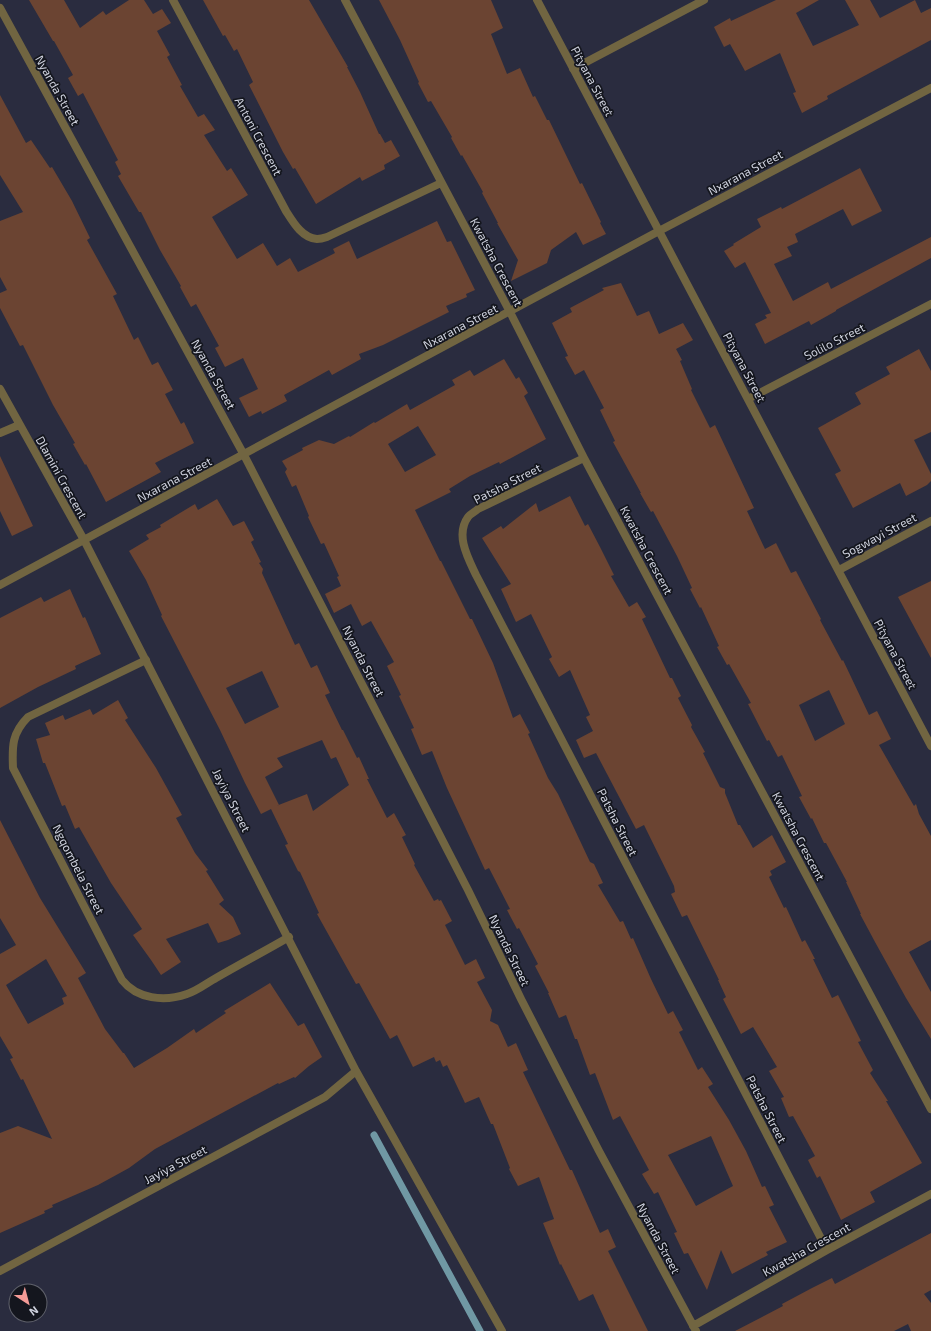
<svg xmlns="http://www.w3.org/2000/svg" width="931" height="1331" font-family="'Exo 2',sans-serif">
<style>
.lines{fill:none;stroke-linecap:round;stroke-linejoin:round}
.stream{stroke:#7098a4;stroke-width:7}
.building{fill:#6b4432;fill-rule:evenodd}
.minor{stroke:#716541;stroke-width:8}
.labels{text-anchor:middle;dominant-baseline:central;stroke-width:3.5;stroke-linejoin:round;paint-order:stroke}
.street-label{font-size:12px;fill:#cfd2de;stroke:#14161e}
</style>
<rect width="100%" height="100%" fill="#2a2c3f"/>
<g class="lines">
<path class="stream" d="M374,1135L480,1331"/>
</g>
<path class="building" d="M29,0H64L80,28L103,11L106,15L129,0H144L153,14L162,9L171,23L157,31L170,55L167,57L182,85L180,86L198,117L204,114L215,130L204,135L227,171L231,168L248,195L212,217L237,259L263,243L277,266L290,258L298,272L335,253L333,249L349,241L357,259L437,221L447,242L451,241L475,290L466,294L467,297L446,306L449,312L383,345L359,354L361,359L332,375L329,370L284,395L287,401L262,414L261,411L249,417L239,398L258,389L243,358L225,367L215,348L219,346L196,304L191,307L180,287L181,286L160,250L141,212H139L118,176L121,174L115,162L118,160L83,93L78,96L68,78L73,75L54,41H53Z
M203,0H309L348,67H347L360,92L379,134H380L385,143L391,140L400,156L384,165L385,169L362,181L360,177L316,204L295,168L293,169L283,152L249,85L253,82L237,49L234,51L225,35L223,36Z
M379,0H491L503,28L491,34L507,74L520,68L533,97L535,96L547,120H549L580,184L582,183L601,222L600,223L606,234L583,245L576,232L551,250L547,263L511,281L518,260L497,223H498L482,193L483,192L462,155L461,156L451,138L452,137L431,101L428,102L418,83L419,82L400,40Z
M776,0H819L796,13L813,46L859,25L845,0H870L880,18L915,0L921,13L931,8V40L827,96L828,99L802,113L793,93L796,92L780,53L745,71L730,44L724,47L714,27L730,18L731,21Z
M0,95L26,143L31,140L50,168L52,167L72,201L90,238L87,240L117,294L113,296L134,340L138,337L152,365L158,362L173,390L165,394L181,424L184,422L194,443L155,463L161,472L106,502L86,464L85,465L73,444L75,443L53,405L23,345L20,346L0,308V293L7,290L0,277V221L23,212L0,175Z
M860,168L882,211L852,226L843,209L795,234L798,242L787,247L792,256L774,264L793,301L828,282L831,289L931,237V258L836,310V311L811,325L809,321L765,344L755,324L767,318L765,315L771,313L745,262L735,268L724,251L734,245L733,244L761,227L757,219L781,207L782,209Z
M621,283L637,316L649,311L659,334L683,323L693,340L676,349L682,360L680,361L692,389L691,390L710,428L715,425L747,493L754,508L747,511L765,549L776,543L791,573L796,571L821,619L820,620L842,661L843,660L869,715L877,711L891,739L879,745L914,806L916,804L919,814L931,836V940L909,952L931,992V1039L906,998L875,942L860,914H861L846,882H847L826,843H824L812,818L811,819L799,797L802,796L782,755L778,757L769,740L767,741L748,704L751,703L729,664L727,665L717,647L719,646L701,607L700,608L690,589L692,588L677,556L653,511L651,512L640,493H641L613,442L615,441L600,410L604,408L584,370L575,375L565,357L568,356L552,323L572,312L570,308L604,290L602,288ZM829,690L845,724L815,741L799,705Z
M919,349L931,371V432L914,440L931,474V481L927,485L906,496L900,483L853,508L835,474L841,471L818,428L861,404L855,393L890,374L886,367Z
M504,359L516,379L519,377L528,393L524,396L546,439L500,464L499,462L470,476L449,489L451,492L415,510L440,561H441L470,619H472L493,663L513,718L520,714L530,733L528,734L548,778L558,794L590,862L594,864L603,883L598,885L620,922L623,921L631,939L633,938L651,979L668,1014L673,1011L683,1030L679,1032L698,1070L702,1067L713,1084L708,1087L729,1120L746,1151L762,1187L765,1186L774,1205L769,1207L787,1242L766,1252L768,1255L732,1274L721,1250L707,1290L688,1253L684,1254L674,1233L677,1232L658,1192L654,1194L642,1174L649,1170L620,1116L613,1120L595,1073L590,1075L577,1039H575L566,1015L559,1018L548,993H549L535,966L538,964L519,928L517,929L507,910L510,909L489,868L485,870L447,788L432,751L422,755L411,729L414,728L399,696L401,695L387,666L394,662L371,621L362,626L351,604L334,613L325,594L341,586L337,577L339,576L324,543L321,544L308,517L309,516L296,485L292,487L285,472L287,469L282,461L303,450L302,448L319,440L334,444L349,436L350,437L374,422L375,423L407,404L410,410L455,385L452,380L470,370L474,376ZM418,426L436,455L405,472L388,444ZM711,1136L733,1186L696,1206L668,1155Z
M0,456L33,526L12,536L0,511Z
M570,496L585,526L588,524L600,547L614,575L611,576L629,607L637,602L646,617L642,619L670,678H672L681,696L678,698L692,725L691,727L705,752L703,753L720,787L725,789V793L738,825H740L753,848L772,835L786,862L770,871L772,875L769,877L784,908L786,907L802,942L805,940L815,959H813L832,998L838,995L861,1041L858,1042L873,1070L870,1073L888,1101H886L922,1163L870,1192L875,1202L841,1220L820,1176L817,1178L808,1160L815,1156L793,1116L789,1117L781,1098L784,1097L769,1071L777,1067L753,1027L741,1034L723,999L726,997L718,980H719L687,915L682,917L671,894L675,892L674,886L644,825L636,829L596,753L584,758L576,740L593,731L586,717L590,715L570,670L559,677L549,659L552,657L531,614L516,622L501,589L511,584L482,538L501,526L503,529L536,503L539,512Z
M217,499L233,526L244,521L254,540L251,542L261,562L259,563L263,569L262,573L295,645L299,643L311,668L317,665L330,693L325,695L342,730H343L357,758L359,757L369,779H367L387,818L394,813L406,835L402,837L415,864L414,865L434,901L438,899L439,901L441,900L452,921L445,925L465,965L476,959L485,978L477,982L492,1010L490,1021L498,1025L508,1047L516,1043L528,1070L523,1072L570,1170H572L600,1233L608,1229L616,1247L608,1251L648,1331H610L593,1294L579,1301L561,1264L560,1265L543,1223L554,1219L539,1177L518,1186L509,1169L510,1168L493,1124H491L479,1097L465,1103L447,1065L443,1067L440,1060L436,1062L434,1057L413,1067L397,1035L390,1039L359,983L356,984L317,914L319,913L300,872L298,871L285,845L288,844L271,809L261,814L245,783L220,730L161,616L162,615L146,580L129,551L149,539L146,535L161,527L160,525L195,504L198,510ZM262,671L279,707L245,724L226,688ZM322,740L331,759L336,757L349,785L313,811L307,794L276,806L279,805L265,777L283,767L277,758Z
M931,581V658L898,597Z
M70,589L83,618L85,617L101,654L75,666L76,669L38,687L0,708V618L41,597L44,602Z
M118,700L128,718L125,720L156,768L182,815L176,818L195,853L208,870L206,871L224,900L219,904L233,917L241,934L228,940L218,943L208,923L166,939L181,962L161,975L151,960L133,935L142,929L111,883L79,827L75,829L65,805L62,806L45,763H43L36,739L50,735L45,723L63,715L65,720L90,709L93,715Z
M0,820L40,898L86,973L78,978L105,1029L123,1053H124L134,1068L167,1048L194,1029L196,1033L226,1013L224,1011L270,983L298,1026L304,1023L322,1057L309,1066L295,1078L294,1077L279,1084L278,1083L155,1149L129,1168L98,1185L52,1205L53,1207L44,1211L45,1213L0,1233V1133L18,1126L52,1139L23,1079L21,1080L10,1059L13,1058L0,1036V954L16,945L0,918ZM46,959L67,996L62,998L64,1004L28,1024L6,985Z
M931,1233V1290L924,1294L931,1303V1331H911L908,1324L894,1331H735L783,1306L782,1304L812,1288L832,1278L835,1284Z"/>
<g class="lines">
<path class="minor" d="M173,0L286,211C293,222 302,238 317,239C320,239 324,238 327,237L441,183
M345,0L510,312L584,458L931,1109
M537,0L931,746
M0,8L244,455L468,890L521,999L599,1151L696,1331
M573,69L704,0
M0,389L84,540L356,1071L502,1331
M748,399L931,304
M0,433L19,425
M584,458L478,509C475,512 470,514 468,517C455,535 468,558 476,575L827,1250
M839,570L931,521
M0,585L659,231L931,88
M146,660L28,717C12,733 12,746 13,768L122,980C137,999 164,1002 187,994C197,991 207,983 216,978C240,964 265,951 289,937
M0,1271L325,1097L356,1071
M693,1326L827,1250L931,1194"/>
</g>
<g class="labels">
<g class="street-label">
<text transform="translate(593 81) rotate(62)">Pityana Street</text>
<text transform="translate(58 90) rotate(61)">Nyanda Street</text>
<text transform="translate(259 136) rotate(62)">Antoni Crescent</text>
<text transform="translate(745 172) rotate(-28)">Nxarana Street</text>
<text transform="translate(497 262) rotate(62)">Kwatsha Crescent</text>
<text transform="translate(460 326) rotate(-28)">Nxarana Street</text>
<text transform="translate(834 341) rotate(-27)">Solilo Street</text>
<text transform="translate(745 367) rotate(62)">Pityana Street</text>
<text transform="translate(214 374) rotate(61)">Nyanda Street</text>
<text transform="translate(62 477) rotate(61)">Dlamini Crescent</text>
<text transform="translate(174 479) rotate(-28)">Nxarana Street</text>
<text transform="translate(507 483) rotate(-27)">Patsha Street</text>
<text transform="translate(879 535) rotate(-28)">Sogwayi Street</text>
<text transform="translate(647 550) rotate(62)">Kwatsha Crescent</text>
<text transform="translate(896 654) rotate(62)">Pityana Street</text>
<text transform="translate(364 661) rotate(63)">Nyanda Street</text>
<text transform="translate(232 800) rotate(63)">Jayiya Street</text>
<text transform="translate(618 822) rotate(63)">Patsha Street</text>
<text transform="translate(799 836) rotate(62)">Kwatsha Crescent</text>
<text transform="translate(79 869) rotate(63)">Ngqombela Street</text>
<text transform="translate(510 950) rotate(64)">Nyanda Street</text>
<text transform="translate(767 1109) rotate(63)">Patsha Street</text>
<text transform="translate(175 1164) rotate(-28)">Jayiya Street</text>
<text transform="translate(659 1238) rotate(62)">Nyanda Street</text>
<text transform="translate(806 1249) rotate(-29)">Kwatsha Crescent</text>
</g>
</g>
<g transform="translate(28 1303) rotate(144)"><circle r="19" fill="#14161e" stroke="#5f616b"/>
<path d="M0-3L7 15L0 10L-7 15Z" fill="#f59b97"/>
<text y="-6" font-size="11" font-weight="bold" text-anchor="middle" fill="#cfd2de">N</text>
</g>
</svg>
